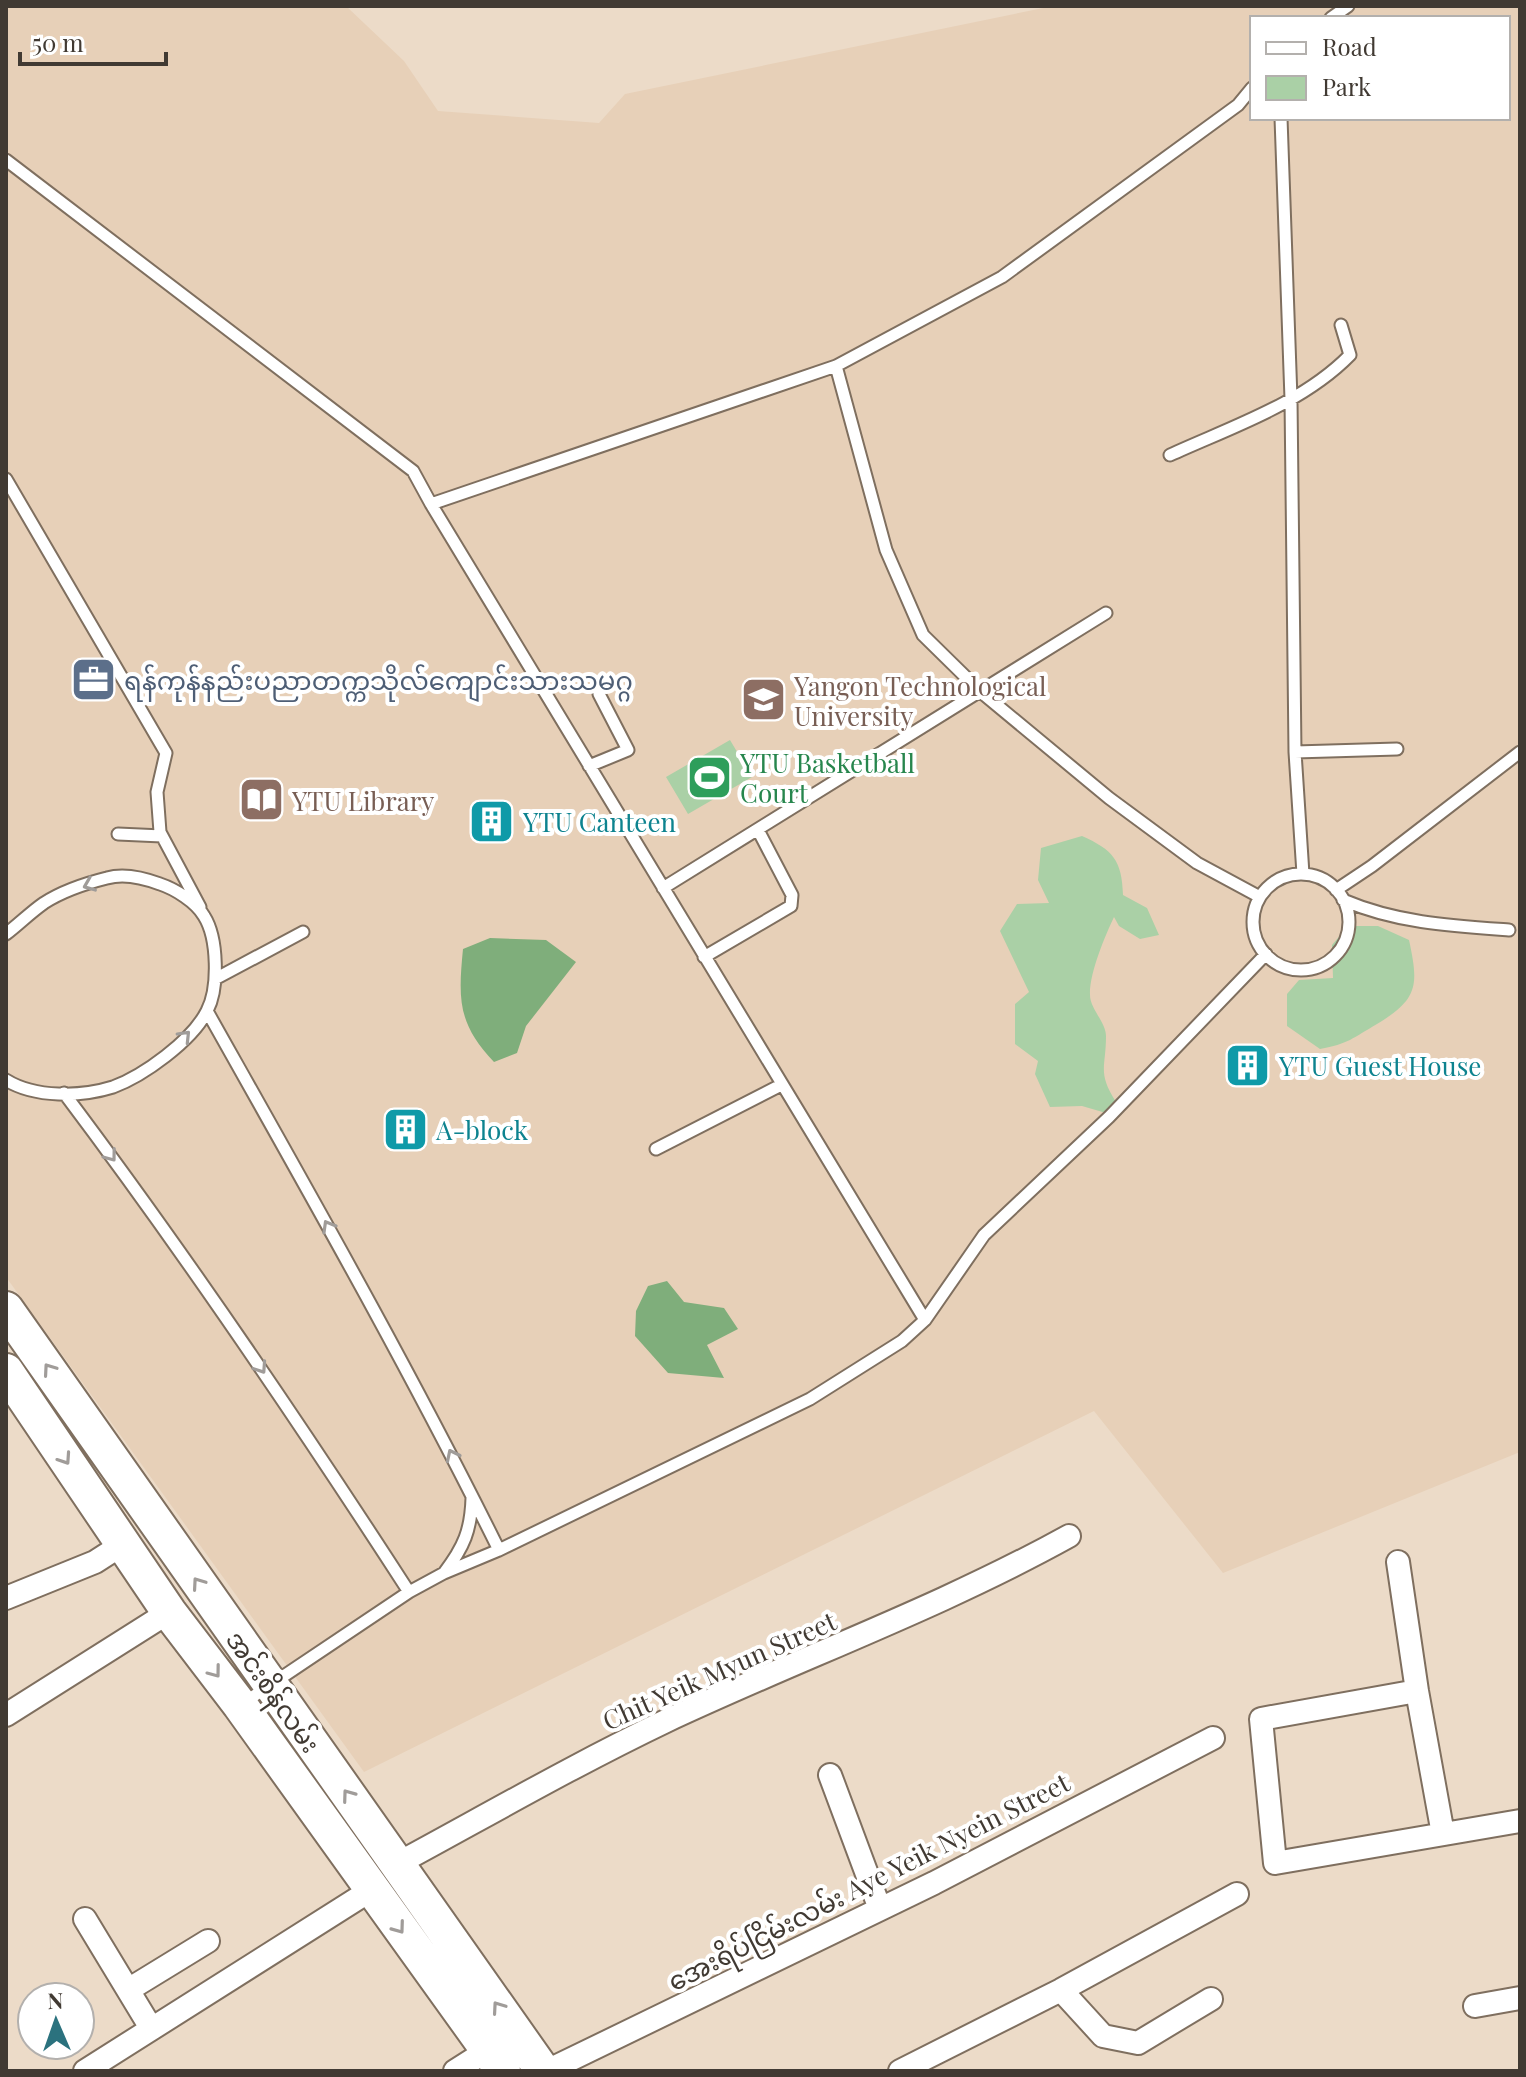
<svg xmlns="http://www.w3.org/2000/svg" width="1526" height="2077" font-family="'Playfair Display','Noto Sans Myanmar',serif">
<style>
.built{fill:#e7d0b8;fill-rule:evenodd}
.green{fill:#aad0a6}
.forest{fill:#7fae7b}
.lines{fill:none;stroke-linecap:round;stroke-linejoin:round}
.service-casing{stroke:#7f6f5f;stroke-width:15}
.minor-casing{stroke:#7f6f5f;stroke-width:26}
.primary-casing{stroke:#7f6f5f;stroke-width:38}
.service{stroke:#fff;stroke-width:11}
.minor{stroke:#fff;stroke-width:22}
.primary{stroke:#fff;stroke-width:34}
.oneway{stroke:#a09c99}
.labels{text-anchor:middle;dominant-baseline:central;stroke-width:8;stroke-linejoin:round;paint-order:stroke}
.service-label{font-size:26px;fill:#4e5e75;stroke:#fff;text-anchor:start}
.education-label{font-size:26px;fill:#785e54;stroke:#fff;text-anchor:start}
.leisure-label{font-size:26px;fill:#27864d;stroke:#fff;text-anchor:start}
.culture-label{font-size:26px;fill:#0d838f;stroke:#fff;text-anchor:start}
.street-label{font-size:26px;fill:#413a33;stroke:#fff}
</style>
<rect width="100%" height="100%" fill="#ecdbc8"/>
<path class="built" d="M6,6H346L404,61L438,111L599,123L625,94L1053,6H1520V1452L1223,1573L1094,1411L364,1772L6,1277ZM1252,18H1508V118H1252Z"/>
<path class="green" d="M730,740L752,777L688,814L666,777Z
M1082,836C1113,850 1122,860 1123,895L1147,908L1159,935L1140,939L1119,926L1114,917C1105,936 1089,974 1090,995C1090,1009 1106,1022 1106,1036C1106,1068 1097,1072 1116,1102L1106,1113L1082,1106L1050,1107L1035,1074L1038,1061L1015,1044V1004L1029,992L1000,931L1017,904L1049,903L1038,880L1041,848Z
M1348,926H1378L1409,940C1419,986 1418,999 1377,1024C1353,1038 1348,1044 1320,1049L1287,1026V994L1299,980L1333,978L1332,945Z"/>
<path class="forest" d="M490,938L546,940L576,962L526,1026L517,1053L494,1062C458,1024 458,1000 463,949Z
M667,1281L684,1302L724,1308L738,1329L707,1345L724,1378L668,1373L635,1336L636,1311L648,1286Z"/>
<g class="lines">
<defs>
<path id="service" d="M1331,18L1348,6
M1281,118L1291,399L1295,752L1303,874
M6,160L413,471L431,504L925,1320
M836,366L886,550L923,635L981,692L1109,798L1197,863L1260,897
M1170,455C1231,427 1302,404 1350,355L1341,325
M6,479L166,753L157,792L160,832L200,907
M431,504L836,366L1002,277L1238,105L1252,88
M1295,752L1397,749
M589,766L628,750L599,694
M118,834L162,836
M1253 922a48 48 0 1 1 96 0a48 48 0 1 1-96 0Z
M663,888L1106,613
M1336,890L1372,866L1520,752
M1343,900C1397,923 1451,926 1509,930
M6,934C19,924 31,912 44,903C61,892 87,883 107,878C124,873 144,878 160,884C175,889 196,902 204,916C218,938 219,988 207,1011C192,1041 143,1076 113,1087C81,1097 35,1098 6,1080
M704,957L791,906L792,895L758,830
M215,979L303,932
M207,1011C307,1189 408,1366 499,1550
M64,1093C186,1255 299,1422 409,1592
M656,1149L781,1085
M444,1573C464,1547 471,1530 472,1498
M242,1704L409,1592L444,1573L499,1550L810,1399L902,1341L925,1320L984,1235L1109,1117L1266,954"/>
<path id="minor" d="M1398,1562L1417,1691L1443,1834
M6,1598L95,1562L123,1544
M1417,1691L1261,1719L1275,1863L1520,1821
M6,1715L169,1612
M830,1775L880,1909
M397,1864C486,1816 574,1765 666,1721C800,1658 939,1608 1069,1536
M85,1919L151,2028
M128,1990L208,1941
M1061,1990L1103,2036L1138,2043L1211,1999
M1475,2006L1520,1998
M85,2071L371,1890
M455,2071L488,2050
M547,2071L934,1883L1213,1738
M900,2071L1061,1990L1237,1894"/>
<path id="primary" d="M6,1309L543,2071
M6,1371L169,1612L240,1705L503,2071"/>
</defs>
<use href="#service" class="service-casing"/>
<use href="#minor" class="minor-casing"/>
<use href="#primary" class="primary-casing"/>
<use href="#service" class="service"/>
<use href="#minor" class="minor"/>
<use href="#primary" class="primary"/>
</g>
<defs><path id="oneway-chevron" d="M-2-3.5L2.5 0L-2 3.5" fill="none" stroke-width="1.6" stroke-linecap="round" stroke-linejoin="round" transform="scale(2)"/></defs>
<g class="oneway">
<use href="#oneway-chevron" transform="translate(89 885) rotate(158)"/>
<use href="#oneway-chevron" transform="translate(185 1036) rotate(-46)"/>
<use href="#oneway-chevron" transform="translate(111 1156) rotate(53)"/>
<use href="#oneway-chevron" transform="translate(328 1226) rotate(-120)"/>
<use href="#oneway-chevron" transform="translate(261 1368) rotate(56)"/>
<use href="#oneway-chevron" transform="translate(49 1369) rotate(-125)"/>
<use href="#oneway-chevron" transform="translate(452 1455) rotate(-116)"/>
<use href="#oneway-chevron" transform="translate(65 1459) rotate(56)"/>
<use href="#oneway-chevron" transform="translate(198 1583) rotate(-125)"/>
<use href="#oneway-chevron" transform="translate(215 1672) rotate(53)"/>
<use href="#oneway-chevron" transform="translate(348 1795) rotate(-126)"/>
<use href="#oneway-chevron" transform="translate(399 1928) rotate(54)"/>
<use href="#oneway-chevron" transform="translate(498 2007) rotate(-125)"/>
</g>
<defs>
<symbol id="office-square" viewBox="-11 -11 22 22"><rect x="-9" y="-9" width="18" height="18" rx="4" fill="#5c6f8a" stroke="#fff"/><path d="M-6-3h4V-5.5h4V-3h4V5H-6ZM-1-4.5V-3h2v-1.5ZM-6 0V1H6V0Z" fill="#fff"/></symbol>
<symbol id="university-square" viewBox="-11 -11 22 22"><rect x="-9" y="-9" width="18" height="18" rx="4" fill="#8d6e63" stroke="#fff"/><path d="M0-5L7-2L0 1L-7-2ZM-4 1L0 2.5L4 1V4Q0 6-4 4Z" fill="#fff"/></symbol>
<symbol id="stadium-square" viewBox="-11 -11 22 22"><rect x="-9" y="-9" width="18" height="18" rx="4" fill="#2e9e5b" stroke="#fff"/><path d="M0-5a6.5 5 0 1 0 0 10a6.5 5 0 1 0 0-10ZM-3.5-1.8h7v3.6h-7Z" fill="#fff"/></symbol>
<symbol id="library-square" viewBox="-11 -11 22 22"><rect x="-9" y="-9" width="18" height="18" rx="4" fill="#8d6e63" stroke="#fff"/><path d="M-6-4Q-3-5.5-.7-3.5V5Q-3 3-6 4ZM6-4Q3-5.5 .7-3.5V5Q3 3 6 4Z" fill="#fff"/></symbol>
<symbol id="building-square" viewBox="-11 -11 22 22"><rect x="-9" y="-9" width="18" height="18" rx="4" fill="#0f9aa8" stroke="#fff"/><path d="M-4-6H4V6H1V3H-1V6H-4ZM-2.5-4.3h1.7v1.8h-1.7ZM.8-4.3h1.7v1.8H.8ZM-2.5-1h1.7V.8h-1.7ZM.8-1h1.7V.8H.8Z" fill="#fff"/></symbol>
</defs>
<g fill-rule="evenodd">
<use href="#office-square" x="68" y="654" width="51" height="51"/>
<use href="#university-square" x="738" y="674" width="51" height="51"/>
<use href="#stadium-square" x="684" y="752" width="51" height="51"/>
<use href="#library-square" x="236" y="774" width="51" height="51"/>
<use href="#building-square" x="466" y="796" width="51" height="51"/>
<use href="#building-square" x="1222" y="1040" width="51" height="51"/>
<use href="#building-square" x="380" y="1104" width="51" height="51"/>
</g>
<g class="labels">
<g class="service-label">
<text x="124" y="679">ရန်ကုန်နည်းပညာတက္ကသိုလ်ကျောင်းသားသမဂ္ဂ</text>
</g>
<g class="education-label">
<text x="794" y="685">Yangon Technological<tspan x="794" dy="30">University</tspan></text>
<text x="292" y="800">YTU Library</text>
</g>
<g class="leisure-label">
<text x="740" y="762">YTU Basketball<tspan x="740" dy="30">Court</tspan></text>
</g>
<g class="culture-label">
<text x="523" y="821">YTU Canteen</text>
<text x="1279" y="1065">YTU Guest House</text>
<text x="436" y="1129">A-block</text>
</g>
<g class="street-label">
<text transform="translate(719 1670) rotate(-24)">Chit Yeik Myun Street</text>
<text transform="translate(274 1691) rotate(55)">အင်းစိန်လမ်း</text>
<text transform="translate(868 1881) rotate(-27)">အေးရိပ်ငြိမ်းလမ်း Aye Yeik Nyein Street</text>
</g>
</g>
<rect width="1526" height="2077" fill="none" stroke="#413a33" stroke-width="16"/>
<rect x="1250" y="16" width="260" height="104" fill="#ffffff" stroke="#b3b0ad" stroke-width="2"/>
<rect x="1266" y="42" width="40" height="12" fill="#ffffff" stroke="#b3b0ad" stroke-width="2"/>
<text x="1322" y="56" font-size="24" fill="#413a33">Road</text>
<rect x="1266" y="76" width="40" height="24" fill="#aad0a6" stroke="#b3b0ad" stroke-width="2"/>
<text x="1322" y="96" font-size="24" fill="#413a33">Park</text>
<g transform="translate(56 2021) rotate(358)"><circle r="38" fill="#ffffff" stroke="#b3b0ad" stroke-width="2"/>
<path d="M0-6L14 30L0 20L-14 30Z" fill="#2b727e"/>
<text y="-12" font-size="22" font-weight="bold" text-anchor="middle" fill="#413a33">N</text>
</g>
<path d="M20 52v12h146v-12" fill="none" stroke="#413a33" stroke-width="4"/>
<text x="32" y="52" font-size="24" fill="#413a33" stroke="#ffffff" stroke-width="6" paint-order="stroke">50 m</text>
</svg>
